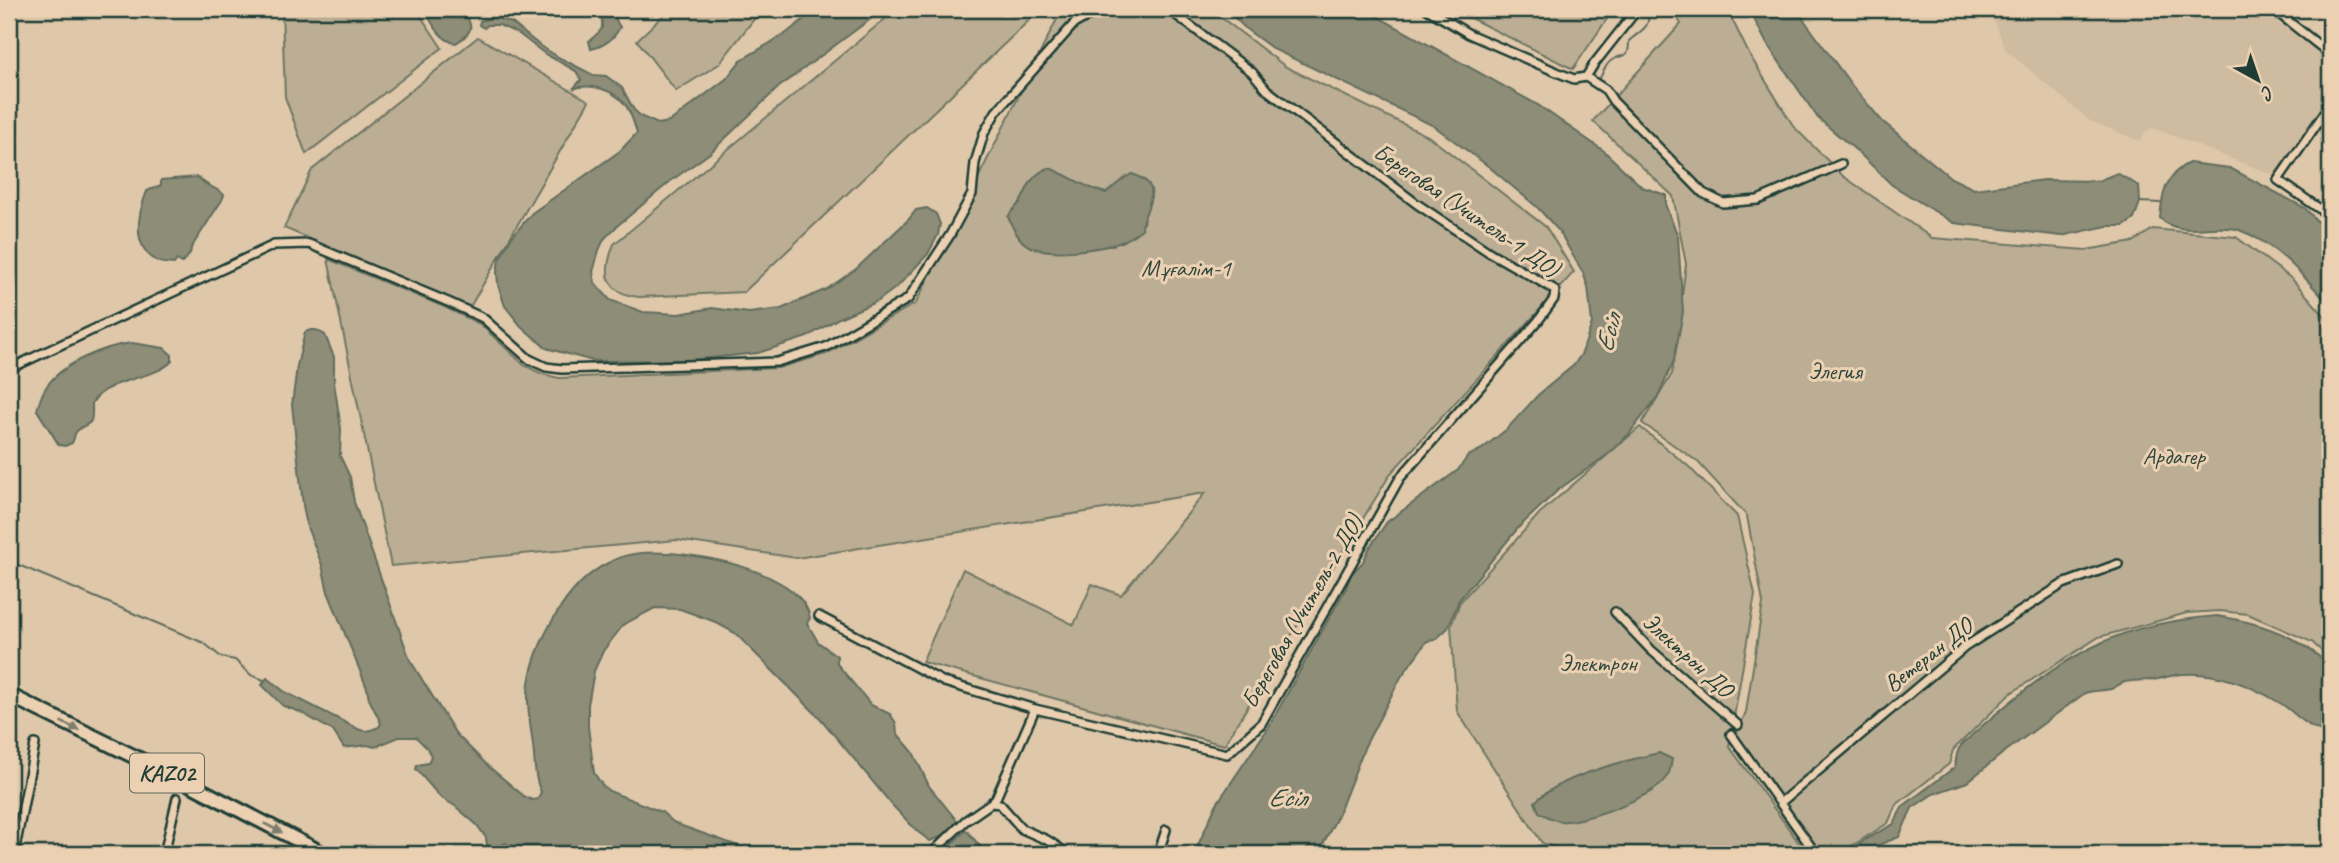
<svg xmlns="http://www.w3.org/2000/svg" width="2339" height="863" font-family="Caveat,sans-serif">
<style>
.built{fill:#cebba0}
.green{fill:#bcae94;stroke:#6e7664;stroke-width:2}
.water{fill:#8d8d78;stroke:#616d5d;stroke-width:2}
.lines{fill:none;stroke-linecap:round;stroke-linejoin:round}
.stream{stroke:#616d5d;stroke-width:2}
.minor-casing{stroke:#1f3d34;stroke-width:12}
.trunk-casing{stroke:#1f3d34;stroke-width:18}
.minor{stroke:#ebd0b2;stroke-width:7}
.trunk{stroke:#ebd0b2;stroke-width:12}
.oneway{fill:#7b7f6d}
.labels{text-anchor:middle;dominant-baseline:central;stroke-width:6;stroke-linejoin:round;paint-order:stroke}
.shield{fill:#ebd0b2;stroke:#5c695a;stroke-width:2}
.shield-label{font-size:23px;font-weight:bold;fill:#1f3d34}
.street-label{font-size:24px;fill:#1f3d34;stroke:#ebd0b2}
.park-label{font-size:24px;fill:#2f483e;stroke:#ebd0b2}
.water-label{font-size:26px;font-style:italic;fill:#30493e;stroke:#ebd0b2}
</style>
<rect width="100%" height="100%" fill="#dfc7aa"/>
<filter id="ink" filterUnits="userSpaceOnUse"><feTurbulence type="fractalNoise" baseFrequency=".0143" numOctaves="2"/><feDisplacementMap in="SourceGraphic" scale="14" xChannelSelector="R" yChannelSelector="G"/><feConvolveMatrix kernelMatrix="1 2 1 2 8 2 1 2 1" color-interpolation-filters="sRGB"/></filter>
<g filter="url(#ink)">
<path class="built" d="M1989,9H2265L2330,60V95L2276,176L2153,128L2145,132L2140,141L2090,121L2006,50Z"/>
<path class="green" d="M282,9H416L442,48L306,154L285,97Z
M670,9H774L770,13L758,14L719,64L676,91L637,40Z
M897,9H1041L744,292L639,297C604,293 603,272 614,244Z
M1062,9H1210L1286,67L1428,136L1546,227L1574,272L1391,473L1224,745L922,662L963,569L1074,625L1092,584L1121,595L1205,493L797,558L677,540L391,566L328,259L442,306L480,324L524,365L542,374L559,378L778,368L826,354L916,303Z
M1452,9H1610L1611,13L1573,69Z
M1673,9H1727L1749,54L1794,127L1843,176L1932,238L2086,250L2133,242L2153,229L2236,237L2292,279L2330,322V659L2312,642L2248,614L2220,611L2187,613L2099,637L2011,693L1953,750L1949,764L1896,805L1888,823L1839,854H1822L1736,735L1746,712L1763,603L1747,516L1698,462L1642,423L1672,374L1686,264L1673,196L1593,121L1681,24Z
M478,37L589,101L470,307L284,228L312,170Z
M1640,427L1688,466L1737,516L1755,595L1729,746L1807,854H1574L1542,843L1457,711L1451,626L1460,602L1540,513Z"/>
<path class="water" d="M424,9H462C474,26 474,32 456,43C440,41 431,21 424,9Z
M600,9H618C613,16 616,21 620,27C614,39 604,46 591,49L589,41C606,27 603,29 600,9Z
M817,9H884L779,87L710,153L672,180L617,226L604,239L599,250L593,272L595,283L610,300L643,312L679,314L712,308L749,313L781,309L827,289L856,269L909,219L916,210L927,208L936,214L940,224L938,235L928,254L898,286L878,301L839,318L807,337L758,353L691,360L593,361L546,348L521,326L505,306L498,285L497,272L499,260L510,239L532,213L620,151L637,133C634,123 631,111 624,103C612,89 590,83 573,89L581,80L576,71L545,54L519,34L499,25H488L484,28L479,25L480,21L494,17L512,23L539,45L560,58L593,75L606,76L622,88L634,110L642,117L658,124L669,122L726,79L741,60L784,35Z
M1226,9H1364L1538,105L1604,151L1642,187L1666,195V207L1678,236L1683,312L1674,361L1658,396L1629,434L1607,455L1558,490L1518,528L1459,600L1448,628L1435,640L1427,641L1401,677L1365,746L1338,815L1318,854H1194L1216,805L1268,728L1346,588L1351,574L1363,562L1370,547L1387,522L1458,470L1468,456L1482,449L1507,429L1538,395L1574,365L1582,353L1592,323L1588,287L1583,273L1559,231L1537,207L1488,166L1434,126L1273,49L1246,29Z
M1749,9H1796L1853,87L1882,121L1951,178L1974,189L2044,180L2098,181L2117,173L2139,186L2140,202L2134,219L2124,226H2107L2061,236L1954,223L1892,185L1858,152L1818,118L1767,44Z
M2189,163L2230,168L2305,208L2330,235V306C2305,277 2276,243 2239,230C2215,222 2180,239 2160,218C2162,196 2165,174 2189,163Z
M1049,168C1069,175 1086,189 1106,193L1123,179L1132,174C1168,186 1143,207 1142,229C1136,233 1130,238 1124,241C1102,250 1039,259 1022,241C1016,235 1011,224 1008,217C1012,209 1019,206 1022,199C1029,185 1032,174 1049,168Z
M198,177C207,188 217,187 224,195L222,200L191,248L190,254L182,263L177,260L174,264C168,263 162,264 157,261C131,246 138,214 147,191L161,185V180Z
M311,330H316L325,335L334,357V382L341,429L340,456L350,477L354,502L410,660L456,734L488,766L525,797L532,800L538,799L541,792C534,778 535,761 533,745C531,728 527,710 528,692C531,647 568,581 610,562C619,557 630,554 641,553C683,549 800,568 810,618L807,623L818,642L837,656V664L871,705L890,714L896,723L897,733L913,752L929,786L957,821C952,831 940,838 930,841L918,832L893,806L821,719L735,633L713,621L680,609L655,608L624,624L603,651L594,671L588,705V727L594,773L603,786L609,791L662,812L673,822L682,826L752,851L798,854H528L505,843L496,850L487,845L486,838L477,825L455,806L440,797L416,769L417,765L428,763L431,756L427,748L416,737H399L375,747L367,745L344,748L333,731L300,712L283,706L262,685L267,678L285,692L360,730L368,731L379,727L381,723L369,699L367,688L328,592L322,565L307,527L303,505L292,405L297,366L305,332Z
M132,343L164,348L172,355V361C155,380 109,376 92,403C93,433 88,418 76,432C74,435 74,440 72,443L65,446L59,445L37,410C39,404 41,395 45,389C60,364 104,346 132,343Z
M2217,616C2257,622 2301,636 2330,667V732C2310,732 2296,713 2280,703C2252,686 2217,672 2184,674C2173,674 2163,679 2152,680C2143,681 2134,680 2125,682C2120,683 2116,687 2111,689C2102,691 2093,690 2085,693L2002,754L1967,782L1933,794L1912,808L1899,837L1876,846L1866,854H1846L1866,839L1894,824L1902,807L1955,767C1956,761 1956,756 1958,751C1960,744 1968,740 1972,735C2011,700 2054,664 2103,642C2137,626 2179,619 2217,616Z
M1659,753L1672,759C1671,767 1670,773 1666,779C1653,797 1581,824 1560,821C1552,820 1546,816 1539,812L1535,802C1561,776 1623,761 1659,753Z
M966,830L987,854H950L952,843Z"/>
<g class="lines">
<path class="stream" d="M1599,80C1603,73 1605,64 1612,60C1624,52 1629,61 1629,41C1642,29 1651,29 1648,9
M2140,202L2160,203
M9,561L204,643L221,657L235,660L251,675L264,680"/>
<defs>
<path id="minor" d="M1427,9L1469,34L1559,73L1574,79L1586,77L1606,90L1613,101L1703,193L1723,203L1758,200L1841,164
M2273,9L2330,54
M1586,77L1594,64L1632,16L1634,9
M2330,105L2278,180L2330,216
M9,369L274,245L309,244L448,302L483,318L529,359L546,367L562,369L777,362L826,347L908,299L950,235L972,194L975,163L984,133L996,112L1074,24L1101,9
M1615,612L1651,650L1738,725
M819,616L944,682L1035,709L1227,754L1261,724L1400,478L1538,321L1554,299L1555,291L1552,288L1489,252L1417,204L1267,90L1252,72L1168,9
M1731,734L1816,854
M991,803L996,798L1035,709
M1780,803L1965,647L2063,584L2118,564
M14,854L35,744
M164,854L177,798
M931,854L965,821L991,803L1000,804L1022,829L1047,840L1068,854
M1158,854L1166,830
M1527,854L1539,851L1556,854"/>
<path id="trunk" d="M9,695L182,780L324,854"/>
</defs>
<use href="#minor" class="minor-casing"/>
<use href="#trunk" class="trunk-casing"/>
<use href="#minor" class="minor"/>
<use href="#trunk" class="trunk"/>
</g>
<defs><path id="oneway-solid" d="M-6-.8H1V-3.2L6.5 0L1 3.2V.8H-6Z" transform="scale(1.75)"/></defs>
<g class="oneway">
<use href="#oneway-solid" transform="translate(70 726) rotate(26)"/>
<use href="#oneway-solid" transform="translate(273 828) rotate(27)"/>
</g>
</g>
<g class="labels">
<rect class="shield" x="130" y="753.5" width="74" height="39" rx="5"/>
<g class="shield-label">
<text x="167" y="773">KAZ02</text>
</g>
<g class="street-label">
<text transform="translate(1467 210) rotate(34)">Береговая (Учитель-1 ДО)</text>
<text transform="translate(1302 611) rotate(-60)">Береговая (Учитель-2 ДО)</text>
<text transform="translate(1688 655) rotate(42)">Электрон ДО</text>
<text transform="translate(1928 655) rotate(-38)">Ветеран ДО</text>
</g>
<g class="park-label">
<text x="1186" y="268">Мұғалім-1</text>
<text x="1835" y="371">Элегия</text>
<text x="2174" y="456">Ардагер</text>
<text x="1598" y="663">Электрон</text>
</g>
<g class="water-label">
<text transform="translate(1608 333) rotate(-76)">Есіл</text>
<text x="1287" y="797">Есіл</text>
</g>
</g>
<rect width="2339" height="863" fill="none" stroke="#ebd0b2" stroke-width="35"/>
<rect x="18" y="18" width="2304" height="828" fill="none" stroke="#1f3d34" stroke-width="2.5" filter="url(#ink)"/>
<g transform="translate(2258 80) rotate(140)" stroke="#ebd0b2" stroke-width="5" paint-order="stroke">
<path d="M0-5L12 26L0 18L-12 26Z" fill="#1f3d34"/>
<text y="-10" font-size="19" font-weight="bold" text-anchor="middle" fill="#1f3d34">С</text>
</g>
</svg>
